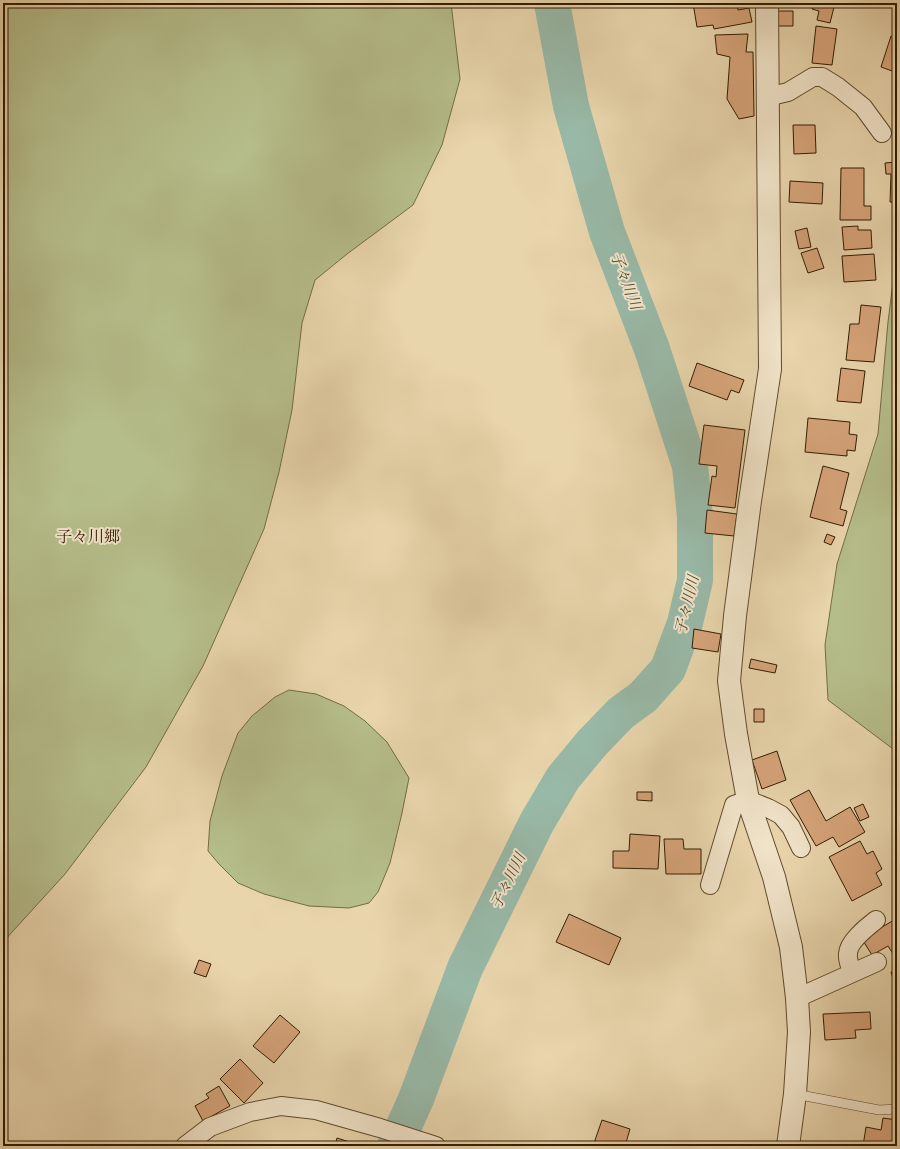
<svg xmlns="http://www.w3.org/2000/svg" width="900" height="1149" font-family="'IM FELL Great Primer','Noto Serif JP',serif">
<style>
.green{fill:#b5bd8a;stroke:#746c45}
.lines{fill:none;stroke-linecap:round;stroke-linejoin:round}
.river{stroke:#98b9a7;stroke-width:36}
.building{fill:#d7a47a;stroke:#321c00}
.service-casing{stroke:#604a2b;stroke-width:10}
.minor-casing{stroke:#604a2b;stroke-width:20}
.tertiary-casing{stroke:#604a2b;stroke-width:24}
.service{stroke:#f1e4c9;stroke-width:9}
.minor{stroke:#f1e4c9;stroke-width:18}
.tertiary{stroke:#f1e4c9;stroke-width:22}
.labels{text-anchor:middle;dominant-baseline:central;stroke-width:4;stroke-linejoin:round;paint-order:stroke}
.water-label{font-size:15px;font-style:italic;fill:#514b32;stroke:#f1e4c9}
.quarter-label{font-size:16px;fill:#321c00;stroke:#f1e4c9}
</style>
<rect width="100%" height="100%" fill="#e9d5ac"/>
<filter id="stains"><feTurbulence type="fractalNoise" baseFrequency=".005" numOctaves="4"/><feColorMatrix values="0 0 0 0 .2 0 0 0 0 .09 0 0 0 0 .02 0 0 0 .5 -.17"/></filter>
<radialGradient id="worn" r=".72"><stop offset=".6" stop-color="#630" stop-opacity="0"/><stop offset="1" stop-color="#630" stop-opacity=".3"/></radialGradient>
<path class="green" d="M3,3H451L460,79L442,145L413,205L347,254L315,280L302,323L292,410L279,472L264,529L203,666L146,767L65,874L3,942Z
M897,250V752L828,700L825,645L837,564L878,434L888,322Z
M289,690L316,694L344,706L365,721L387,742L409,778L402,813L390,863L378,892L369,903L349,908L309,906L264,894L238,883L219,864L208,851L210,821L222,776L238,733L252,716L275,697Z"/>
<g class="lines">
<path class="river" d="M395,1146L416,1099L465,968L537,822L563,778L592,743L621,713L643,697L668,669L685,623L695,580V516L690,466L652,349L607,232L571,106L552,3"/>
</g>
<path class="building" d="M693,3H737L738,10L749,8L752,22L714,29L713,25L697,27Z
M814,3H835L830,23L817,20L819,11L812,9Z
M777,11H793V26H777Z
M816,26L837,29L832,65L812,63Z
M748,34L746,52H753L754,116L739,119L727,99L730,57L717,54L715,35Z
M891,36L897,38V75L895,74V72L881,67Z
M793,125H815L816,153L794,154Z
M896,162L897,202H890L891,174H886L885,163Z
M841,168H864V206H871V220H840Z
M790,181L823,183L822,204L789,202Z
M858,226V230H871L872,248L844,250L842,227Z
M807,228L811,247L799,249L795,231Z
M817,248L824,268L808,273L801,253Z
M874,254L876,280L844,282L842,256Z
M861,305L881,307L874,362L846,360L850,324H859Z
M697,363L744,380L739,393L731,390L727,400L689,386Z
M841,368L865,371L861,403L837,401Z
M808,418L850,422L849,434L857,435L855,451L847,450V456L805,452Z
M704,425L745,430L735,508L708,505L712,476L716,477L717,466L699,464Z
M823,466L849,473L840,509L847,511L843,526L810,517Z
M707,510L737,514L734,536L705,533Z
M827,534L835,537L831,545L824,542Z
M694,629L721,634L718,652L692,648Z
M751,659L777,665L775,673L749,668Z
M754,709H764V722H754Z
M777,751L786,780L762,789L752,760Z
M809,790L826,821L850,807L865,832L839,847L833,837L816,846L790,800Z
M637,792H652V801L637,800Z
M863,804L869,817L860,821L854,808Z
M630,834L660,836L658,869L613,868V851H629Z
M664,839H683L684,849H701V874H666Z
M860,841L867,854L873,851L882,869L876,873L882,885L852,901L829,857Z
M569,914L621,938L609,965L556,942Z
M894,920L897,925V960L888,946L872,955L862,939Z
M199,960L211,964L206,977L194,973Z
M897,970V992L891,972Z
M870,1012L871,1029L855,1030L856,1038L825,1040L823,1014Z
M280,1015L300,1032L274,1063L253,1046Z
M240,1059L263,1083L244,1103L220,1079Z
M219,1086L230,1106L203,1121L195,1106L209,1098L206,1094Z
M883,1118L897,1120V1146H863L866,1127L881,1130Z
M602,1120L630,1129L625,1146H593Z
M337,1138L362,1146H335Z"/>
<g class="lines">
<defs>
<path id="service" d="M795,1094L879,1110L897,1109"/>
<path id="minor" d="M767,97L788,92L813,77H822L838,87L863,107L882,133
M710,885L734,805L748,800L768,808L781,815L791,827L801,848
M852,973C851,968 847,960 848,954C848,942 867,927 876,920
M797,998L877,962
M185,1146L210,1127L250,1112L281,1106L316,1110L380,1128L436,1146"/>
<path id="tertiary" d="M767,3L770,369L750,501L735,616L729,681L736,734L748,800L774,877L791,947L797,998L799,1032L795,1094L788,1146"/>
</defs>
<use href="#service" class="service-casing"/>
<use href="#minor" class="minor-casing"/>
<use href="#tertiary" class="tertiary-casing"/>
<use href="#service" class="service"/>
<use href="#minor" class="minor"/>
<use href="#tertiary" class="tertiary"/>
</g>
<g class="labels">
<g class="water-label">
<text transform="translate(626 281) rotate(69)">子々川川</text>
<text transform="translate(687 605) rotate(-77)">子々川川</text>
<text transform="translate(508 881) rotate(-64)">子々川川</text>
</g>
<g class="quarter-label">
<text x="88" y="536">子々川郷</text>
</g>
</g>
<rect width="900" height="1149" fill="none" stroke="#e9d5ac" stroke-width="16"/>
<rect x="4" y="4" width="892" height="1141" fill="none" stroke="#321c00" stroke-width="2"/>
<rect x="8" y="8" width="884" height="1133" fill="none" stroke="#321c00"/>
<rect width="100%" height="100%" filter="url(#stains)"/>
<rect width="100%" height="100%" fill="url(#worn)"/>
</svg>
